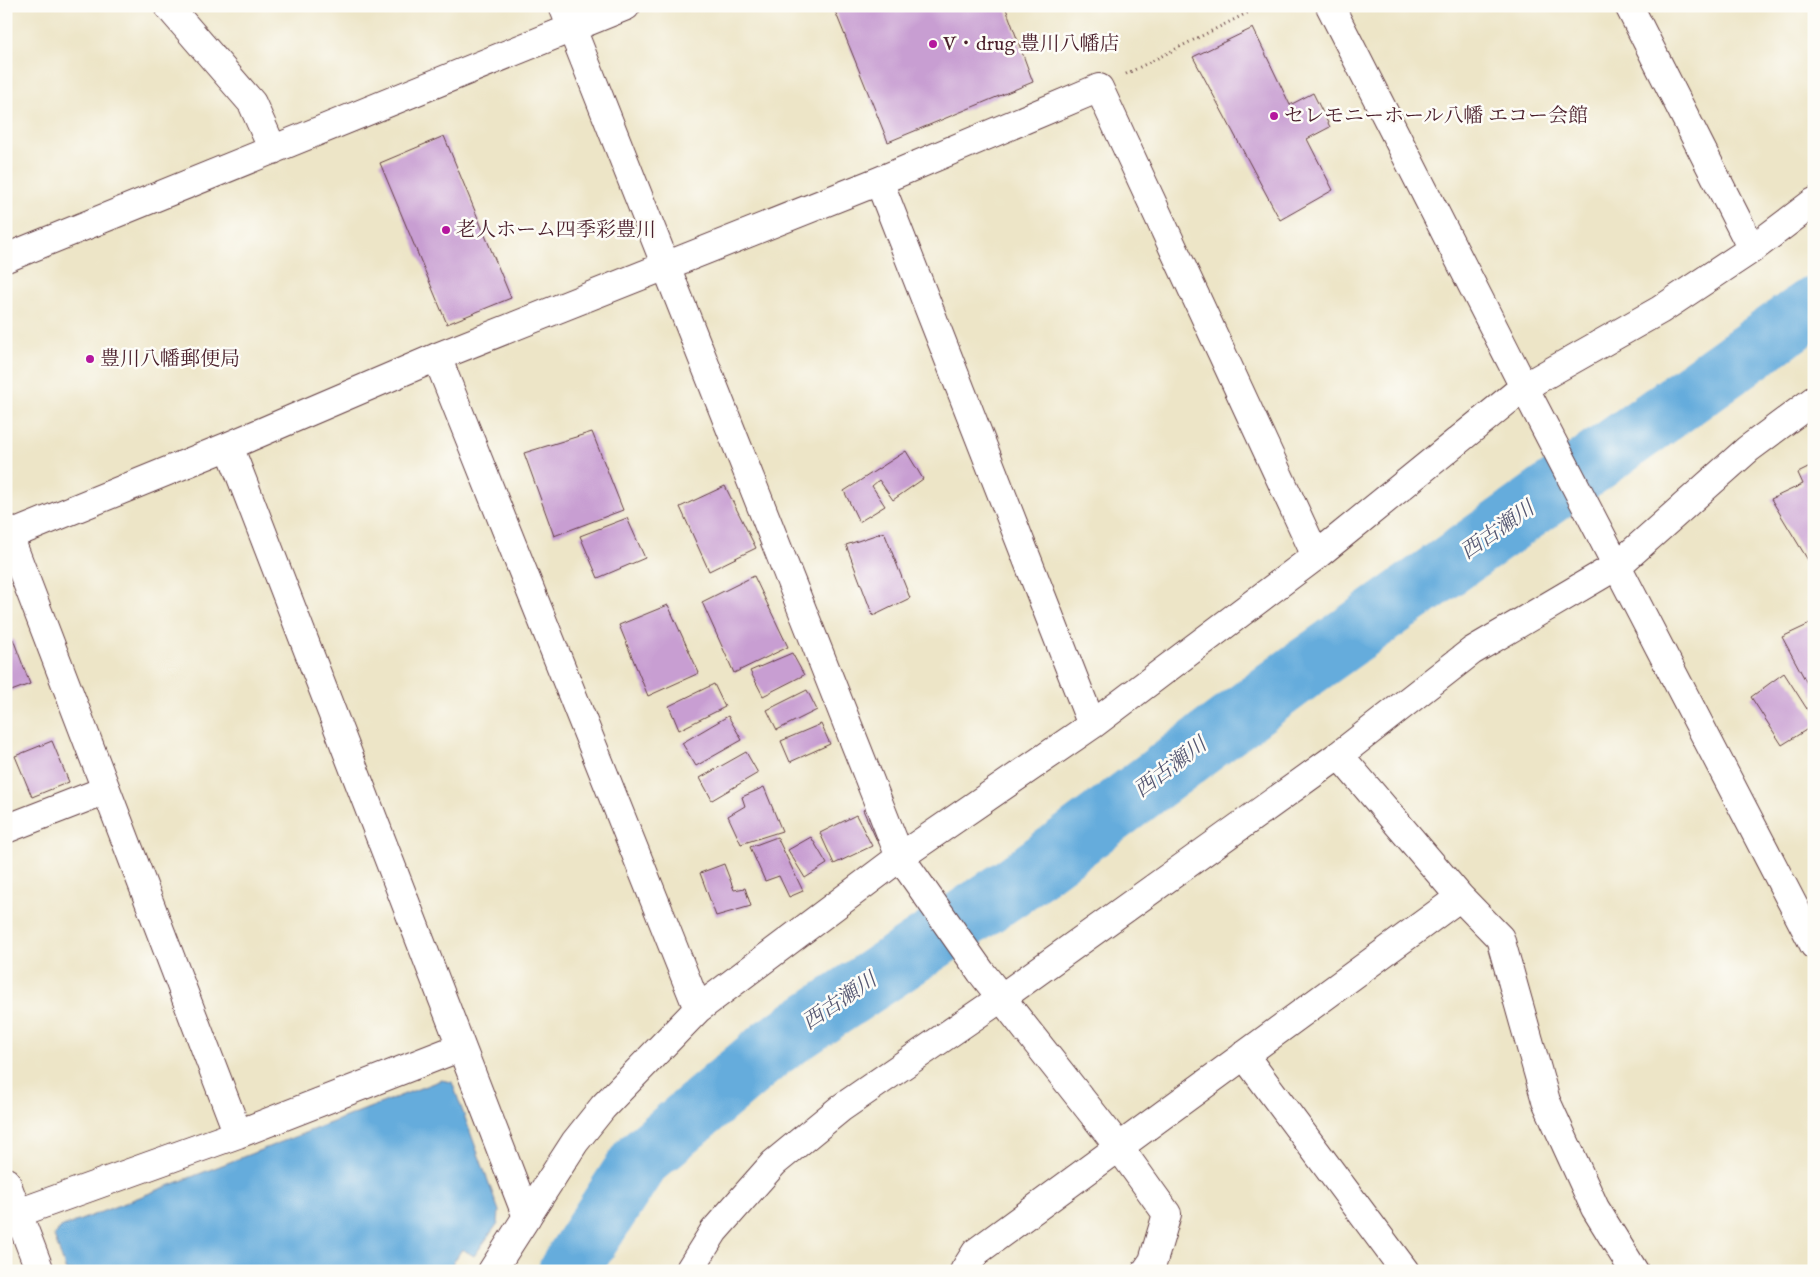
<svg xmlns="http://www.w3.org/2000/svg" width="1820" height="1277" font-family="'IM FELL English','Noto Serif JP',serif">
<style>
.water{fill:#65acdc;stroke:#586684}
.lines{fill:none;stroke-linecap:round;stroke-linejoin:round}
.river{stroke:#65acdc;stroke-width:60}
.building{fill:#c89ed2}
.minor-casing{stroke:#623d42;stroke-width:30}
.path{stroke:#623d42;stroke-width:3;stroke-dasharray:1 4;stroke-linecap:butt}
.minor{stroke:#fff;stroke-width:28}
.poi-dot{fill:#b5179e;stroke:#fdfcf7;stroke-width:2}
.labels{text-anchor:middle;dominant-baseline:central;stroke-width:5;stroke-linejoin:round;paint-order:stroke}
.poi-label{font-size:20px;fill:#4a1f2b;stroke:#fdfcf7;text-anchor:start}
.water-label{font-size:21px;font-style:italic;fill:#555772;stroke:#fdfcf7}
</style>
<rect width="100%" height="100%" fill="#fdfcf7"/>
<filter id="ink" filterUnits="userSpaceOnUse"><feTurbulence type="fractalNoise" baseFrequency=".02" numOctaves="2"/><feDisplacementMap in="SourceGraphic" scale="10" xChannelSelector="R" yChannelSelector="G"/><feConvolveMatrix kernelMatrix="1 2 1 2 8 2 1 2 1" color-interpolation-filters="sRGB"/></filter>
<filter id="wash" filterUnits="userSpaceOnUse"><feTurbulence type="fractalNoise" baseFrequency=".0096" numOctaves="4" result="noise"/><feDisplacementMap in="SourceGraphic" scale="20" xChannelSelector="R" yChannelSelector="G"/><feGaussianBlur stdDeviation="1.12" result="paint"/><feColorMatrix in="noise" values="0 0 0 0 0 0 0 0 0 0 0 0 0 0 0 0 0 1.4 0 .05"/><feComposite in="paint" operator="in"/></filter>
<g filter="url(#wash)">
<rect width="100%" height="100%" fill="#ede5c7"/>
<path class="water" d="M441,1080L452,1082L499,1211L498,1223L474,1256L462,1249L448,1271H66L54,1236L60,1228Z"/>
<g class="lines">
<path class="river" d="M568,1271L640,1160L773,1047L1012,887L1304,669L1814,306"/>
</g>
<g id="blocks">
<path class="building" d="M833,6H1005L1033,82L888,142Z
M1253,28L1290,105L1313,93L1330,127L1307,139L1333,190L1280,220L1193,57Z
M444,136L511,298L447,324L380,163Z
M592,432L623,510L554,536L524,453Z
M906,451L923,479L893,500L879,480L872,486L885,506L859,522L844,491Z
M1814,465V570L1771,499L1803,484L1798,473Z
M725,486L756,548L709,571L680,507Z
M627,518L645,558L598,578L580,536Z
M884,532L910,598L873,616L846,545Z
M754,576L788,647L734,673L702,602Z
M668,605L699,673L648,696L619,625Z
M1814,622V696L1782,637Z
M13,639L30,684L6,693V642Z
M792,653L804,675L763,696L750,671Z
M1784,673L1814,720V725L1782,745L1751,697Z
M714,684L725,707L679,730L669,706Z
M807,690L817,710L777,730L767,710Z
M728,716L742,740L696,766L682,743Z
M821,724L830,744L790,762L781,741Z
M52,741L69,782L32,797L15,756Z
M746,752L758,773L712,800L700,778Z
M764,787L782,831L741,844L728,816L745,806L742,797Z
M873,805L887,839L878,843L863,810Z
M856,815L872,846L834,864L820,833Z
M777,837L803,891L789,897L779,876L765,881L750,847Z
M811,837L827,864L805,878L788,850Z
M724,864L734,890L745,888L751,906L716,916L700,873Z"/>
</g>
</g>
<g filter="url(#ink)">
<use href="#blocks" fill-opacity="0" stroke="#623d42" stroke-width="1"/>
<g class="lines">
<defs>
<path id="minor" d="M168,6L252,103L273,150
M563,6L900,857L981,972L1119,1147L1167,1214L1153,1261L1146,1271
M1330,6L1524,387L1814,945
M1629,6L1752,249
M879,181L1092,725
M6,258L626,6
M437,357L698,1009
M229,446L527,1217
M6,528L238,1134
M6,537L229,446L437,357L879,181L1099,88L1316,556
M1339,755L1460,897L1500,938L1546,1101L1595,1208L1634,1271
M6,829L106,790
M1244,1055L1405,1271
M6,1182L40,1271
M18,1213L238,1134L461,1047
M492,1271L575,1142L603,1107L698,1009L900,857L1092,725L1316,556L1524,387L1660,310L1752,249L1814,202
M689,1271L714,1231L774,1163L841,1108L1001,998L1339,755L1472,651L1618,565L1748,449L1814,400
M964,1271L976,1252L1460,897"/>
</defs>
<use href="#minor" class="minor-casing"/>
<path class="path" d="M1126,74L1261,6"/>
<use href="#minor" class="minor"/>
</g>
</g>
<g class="poi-dot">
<circle cx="933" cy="44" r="5"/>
<circle cx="1274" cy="116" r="5"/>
<circle cx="446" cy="230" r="5"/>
<circle cx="90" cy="359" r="5"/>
</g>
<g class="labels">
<g class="poi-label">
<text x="943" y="44">V・drug 豊川八幡店</text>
<text x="1284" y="116">セレモニーホール八幡 エコー会館</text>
<text x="456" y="230">老人ホーム四季彩豊川</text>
<text x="100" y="359">豊川八幡郵便局</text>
</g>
<g class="water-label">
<text transform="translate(1498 531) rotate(-35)">西古瀬川</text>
<text transform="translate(1171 768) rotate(-37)">西古瀬川</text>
<text transform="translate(840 1002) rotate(-34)">西古瀬川</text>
</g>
</g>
<rect width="1820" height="1277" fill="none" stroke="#fdfcf7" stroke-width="25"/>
</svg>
